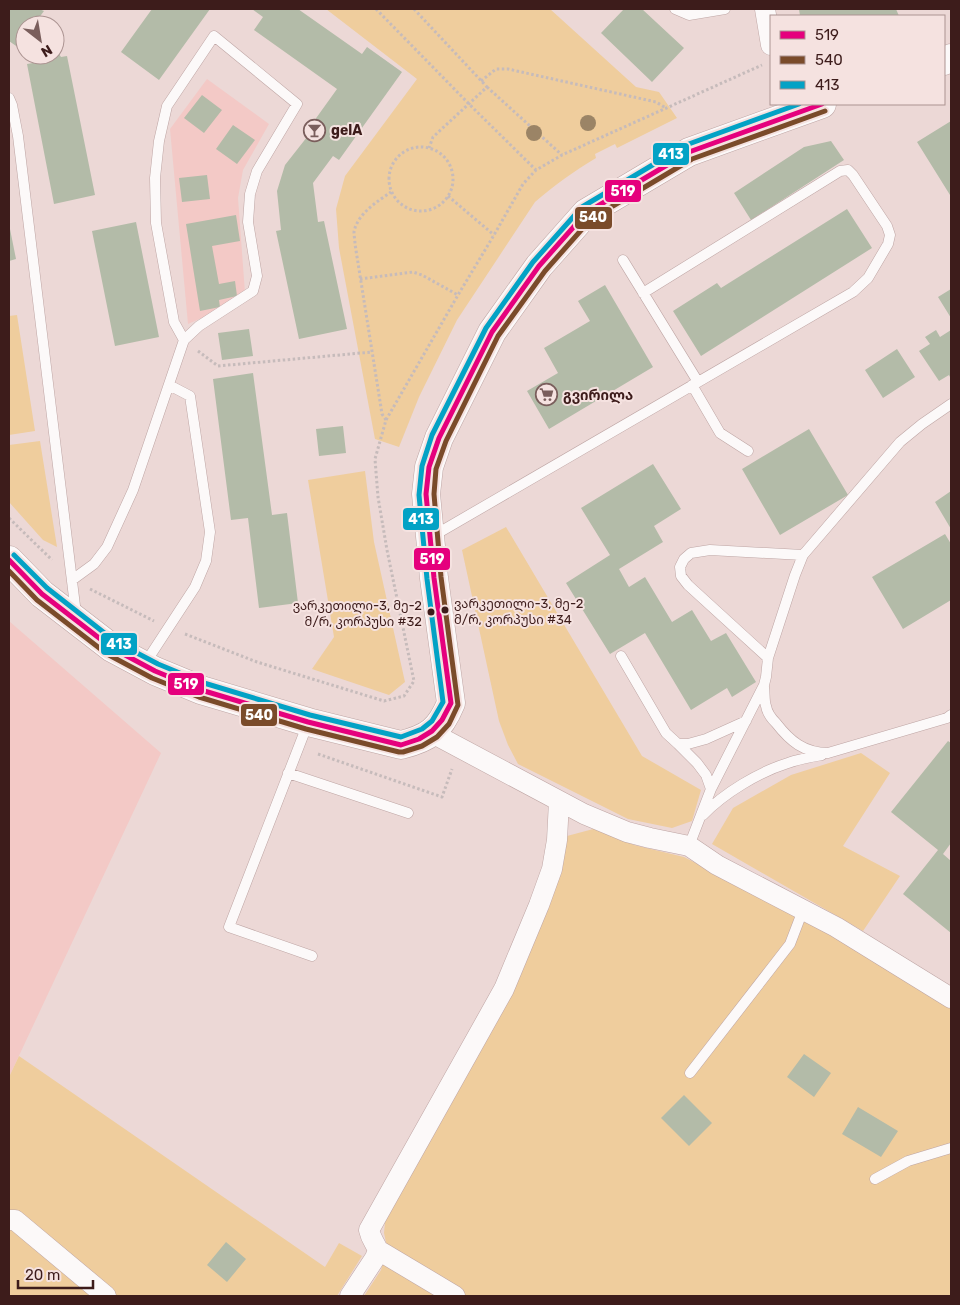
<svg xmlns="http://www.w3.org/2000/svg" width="960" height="1305" font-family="Rubik,'Noto Sans Georgian',sans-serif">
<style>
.built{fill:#f3c9c6}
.green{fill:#efcd9d}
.building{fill:#b3bba8}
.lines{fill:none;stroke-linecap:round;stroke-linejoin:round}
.lane-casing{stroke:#bea5a4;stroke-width:11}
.street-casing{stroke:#bea5a4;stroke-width:21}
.secondary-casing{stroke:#bea5a4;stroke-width:29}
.path{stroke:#c6bbbb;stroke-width:3;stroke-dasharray:2.5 2.5;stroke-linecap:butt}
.lane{stroke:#fcf9f9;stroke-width:10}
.street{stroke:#fcf9f9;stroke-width:20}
.secondary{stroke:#fcf9f9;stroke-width:28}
.bus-1-casing{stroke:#f5e2e0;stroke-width:9}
.bus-2-casing{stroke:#f5e2e0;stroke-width:9}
.bus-3-casing{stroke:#f5e2e0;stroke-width:9}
.bus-1{stroke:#e5007d;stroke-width:5}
.bus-2{stroke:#7a4b2a;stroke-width:5}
.bus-3{stroke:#03a2c5;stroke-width:5}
.tree{fill:#9b8466}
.bus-dot{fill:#3d1c1b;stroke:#f5e2e0;stroke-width:2}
.labels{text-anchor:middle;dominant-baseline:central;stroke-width:4;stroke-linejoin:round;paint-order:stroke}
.bus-label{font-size:13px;fill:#3d1c1b;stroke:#f5e2e0;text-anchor:start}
.poi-label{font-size:14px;font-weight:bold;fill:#3d1c1b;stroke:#f5e2e0;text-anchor:start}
.line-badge{stroke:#f5e2e0;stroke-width:2}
.badge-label{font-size:14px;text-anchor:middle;font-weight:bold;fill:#fff}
</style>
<rect width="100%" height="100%" fill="#ecd8d6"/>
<path class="built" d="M207,79L269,124L243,170L238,198L245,293L222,309L188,324L170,129Z
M9,621L161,753L9,1077Z"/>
<path class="green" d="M326,9H550L636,87L659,92L677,118L617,148L615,144L595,154L596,158C574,171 555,185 535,202L457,320L419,397L399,447L375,439L339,248L336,209L345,176L417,79Z
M17,315L35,431L9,435V316Z
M40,441L57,547L43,540L9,502V445Z
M365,471L374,542L405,682L389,695L312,669L334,637L308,480Z
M506,527L642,756L701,790L692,821L672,828L628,819L518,764L508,745L499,721L462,550Z
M861,753L890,773L843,846L900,876L863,931L712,844L733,808L791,775Z
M597,828L634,845L684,857L831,933L951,1006V1296H364L381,1270L387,1247L384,1233L386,1213L567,836Z
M19,1056L325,1267L339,1243L362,1256L337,1296H9V1077Z"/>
<path class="building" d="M9,9H39L44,11L38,19L41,25H25V47L22,43L19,48L9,41Z
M152,9H210L159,80L121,52Z
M252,9H298L362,54L367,47L402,72L339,160L333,156L313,183L318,222L324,221L347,329L299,339L276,231L281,230L277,191L285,165L307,137L304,135L337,89L254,30L263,17Z
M624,9H642L684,48L652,82L601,33Z
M799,9H896L899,16H800Z
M55,48L61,57L67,56L95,195L54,204L27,64L33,63L29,55H55Z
M202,95L222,110L204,133L184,118Z
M951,121V194L950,195L917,142Z
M233,125L255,140L237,164L216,149Z
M831,141L844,160L751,220L734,193L804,147Z
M207,175L210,199L182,202L179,178Z
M847,209L872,248L701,356L673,311L717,283L721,288Z
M236,215L240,241L212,246L219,284L235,281L237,296L219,300L220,307L200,311L186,224Z
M136,222L159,337L115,346L92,231Z
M9,224L16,259L9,261Z
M605,285L653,367L549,429L527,391L558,373L544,348L590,321L578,301Z
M951,289V318L938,297Z
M249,329L253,356L222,360L218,333Z
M936,330L940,337L951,330V379L949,375L939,381L919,351L930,344L925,337Z
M897,349L915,377L883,398L865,370Z
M253,373L272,515L287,513L298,603L259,608L248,518L231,520L213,379Z
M343,426L346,453L319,456L316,429Z
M809,429L848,495L780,535L742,469Z
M653,464L681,509L654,526L663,542L619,569L629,587L645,577L672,622L692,610L711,641L726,633L756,682L732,697L727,688L691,710L645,633L610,654L566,583L610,555L581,508Z
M951,491V529L935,502Z
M945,534L951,544V600L903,629L872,577Z
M948,741L951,743V843L943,854L951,861V933L903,894L938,850L891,812Z
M804,1054L831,1073L814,1097L787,1077Z
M684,1095L712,1123L689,1146L661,1118Z
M858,1107L898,1131L881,1157L842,1134Z
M226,1242L246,1259L227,1282L207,1265Z"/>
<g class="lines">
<defs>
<path id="lane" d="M675,9L689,15L725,9
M9,98L12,105L18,136L76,614
M623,260L698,382
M692,385L720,433L748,451
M433,536L853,292L868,278L888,244L890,235L887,226L853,175L848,170L840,171L643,293
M72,580L94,564L107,547L133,490L184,340L199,326L253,291L257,276L248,222L250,194L257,171L297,104L214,36L167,106L159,141L155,178L156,223L174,322L184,340
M621,656L666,733L678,744H688L706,739L746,721
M768,658L688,585L681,576L680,567L684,559L691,553L710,550L803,555
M144,665L195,587L206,561L210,532L190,396L169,385
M764,687C765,693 764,701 766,706C767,712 772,719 776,723C790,741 804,753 828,753L947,718L951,715
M308,723L229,927L312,956
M678,744L697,763L706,775L711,789
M288,773L408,813
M703,815C724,793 759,772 788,763C799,759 811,757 822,755
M689,846L711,789L764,685L766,677L768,658L795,575L803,555L900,442L922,424L951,404
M690,1073L790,944L803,910
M875,1179L908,1161L951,1148"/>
<path id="street" d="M765,9L771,45
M432,733L584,814L627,832L650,838L689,846L717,865L836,927L951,998
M9,1220H15L106,1296
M378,1250L455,1296
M350,1296L375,1258L378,1250C374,1241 371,1239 369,1230L504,989L539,905L552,869L557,840L559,801"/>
<path id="secondary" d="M944,61L951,58
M9,560L42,594L112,648L155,671L201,690L308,722L401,745C429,738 440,730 451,703L434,578L426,494L429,467L439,438L492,332L539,266L586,213L689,152L822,104"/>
</defs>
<use href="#lane" class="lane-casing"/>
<use href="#street" class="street-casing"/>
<use href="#secondary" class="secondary-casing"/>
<path class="path" d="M376,9L469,104L536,170
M414,9L487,87L433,137L429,148
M481,81L496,69H508L656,102L666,108
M487,87L562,155
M389 179a32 32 0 1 1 64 0a32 32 0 1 1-64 0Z
M448,196L494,235
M360,279L413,272L422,275L458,295
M198,351L218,366L372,352
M386,420L382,414L355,244C355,240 354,236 354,232C357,214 378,201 391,192
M9,518L52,560
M90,589L154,621
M185,634L257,662L384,701L404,696L414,681L387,550L378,497L375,459L386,420L458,295L494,235L523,184L536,170L562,155L762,65
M318,754L442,797L452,769"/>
<use href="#lane" class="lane"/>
<use href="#street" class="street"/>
<use href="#secondary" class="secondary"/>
<defs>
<path id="bus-1" d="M9,560L42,594L112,648L155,671L201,690L308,722L401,745L419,739L432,731L442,720L451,703L434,578L426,494L429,467L439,438L492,332L539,266L586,213L689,152L822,104"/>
<path id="bus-2" d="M9,571L37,600L107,654L152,678L199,697L306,729L399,752H403L422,746L437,737L449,724L458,705L441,577L434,494L436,469L446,441L498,336L545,271L591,219L692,159L825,111"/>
<path id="bus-3" d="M14,555L47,588L116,642L158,664L204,683L310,715L401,737L422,729L432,721L443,702L427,579L419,495L422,466L432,435L486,328L533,262L582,207L686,145L799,104"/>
</defs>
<use href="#bus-1" class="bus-1-casing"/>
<use href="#bus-2" class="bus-2-casing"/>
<use href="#bus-3" class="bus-3-casing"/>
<use href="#bus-1" class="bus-1"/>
<use href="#bus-2" class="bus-2"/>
<use href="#bus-3" class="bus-3"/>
</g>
<g class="tree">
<circle cx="588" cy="123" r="8"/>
<circle cx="534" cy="133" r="8"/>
</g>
<defs>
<symbol id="bar-ring" viewBox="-11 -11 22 22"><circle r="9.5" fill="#f5e2e0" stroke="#7a5e5c" stroke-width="1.5"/><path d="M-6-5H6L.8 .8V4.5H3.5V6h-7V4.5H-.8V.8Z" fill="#7a5e5c"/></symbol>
<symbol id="supermarket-ring" viewBox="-11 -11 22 22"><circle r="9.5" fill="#f5e2e0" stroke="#7a5e5c" stroke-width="1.5"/><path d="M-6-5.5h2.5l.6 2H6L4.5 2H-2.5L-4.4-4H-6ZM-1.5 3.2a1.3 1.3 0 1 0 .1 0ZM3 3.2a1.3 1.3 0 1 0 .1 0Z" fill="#7a5e5c"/></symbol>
</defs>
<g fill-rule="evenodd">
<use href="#bar-ring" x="302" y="118" width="25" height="25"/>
<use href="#supermarket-ring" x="534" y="382" width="25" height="25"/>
</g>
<g class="bus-dot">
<circle cx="445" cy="610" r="4.5"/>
<circle cx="431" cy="612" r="4.5"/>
</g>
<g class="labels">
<g class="bus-label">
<text x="454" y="603">ვარკეთილი-3, მე-2<tspan x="454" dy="16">მ/რ, კორპუსი #34</tspan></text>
<text x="422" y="605" text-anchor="end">ვარკეთილი-3, მე-2<tspan x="422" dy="16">მ/რ, კორპუსი #32</tspan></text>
</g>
<g class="poi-label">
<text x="331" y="130">gelA</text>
<text x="563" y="395">გვირილა</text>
</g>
</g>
<g class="line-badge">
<rect x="652" y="142" width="38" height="24" rx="5" fill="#03a2c5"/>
<rect x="604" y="179" width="38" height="24" rx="5" fill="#e5007d"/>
<rect x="574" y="206" width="39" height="24" rx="5" fill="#7a4b2a"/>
<rect x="402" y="507" width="38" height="24" rx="5" fill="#03a2c5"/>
<rect x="413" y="547" width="38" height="24" rx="5" fill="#e5007d"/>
<rect x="100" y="632" width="38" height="24" rx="5" fill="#03a2c5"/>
<rect x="167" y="672" width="38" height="24" rx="5" fill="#e5007d"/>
<rect x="240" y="703" width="38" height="24" rx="5" fill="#7a4b2a"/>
</g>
<g class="badge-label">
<text x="671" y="159">413</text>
<text x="623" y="196">519</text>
<text x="593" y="222">540</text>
<text x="421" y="524">413</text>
<text x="432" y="564">519</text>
<text x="119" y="649">413</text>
<text x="186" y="689">519</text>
<text x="259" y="720">540</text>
</g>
<rect width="960" height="1305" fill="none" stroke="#3d1c1b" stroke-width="20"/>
<rect x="770" y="15" width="175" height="90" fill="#f5e2e0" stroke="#ab9391"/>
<rect x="780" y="31" width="25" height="8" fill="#e5007d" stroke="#ab9391"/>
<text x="815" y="40" font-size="15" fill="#3d1c1b">519</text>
<rect x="780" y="56" width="25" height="8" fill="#7a4b2a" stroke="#ab9391"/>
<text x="815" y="65" font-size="15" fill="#3d1c1b">540</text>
<rect x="780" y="81" width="25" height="8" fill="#03a2c5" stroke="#ab9391"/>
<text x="815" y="90" font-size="15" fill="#3d1c1b">413</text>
<g transform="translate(40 40) rotate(149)"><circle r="24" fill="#f5e2e0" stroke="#ab9391"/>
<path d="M0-4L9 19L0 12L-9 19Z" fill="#7a5e5c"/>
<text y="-8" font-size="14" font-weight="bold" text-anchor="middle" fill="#3d1c1b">N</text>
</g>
<path d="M18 1280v8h75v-8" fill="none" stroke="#3d1c1b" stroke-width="2.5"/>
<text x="25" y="1280" font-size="15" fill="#3d1c1b" stroke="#f5e2e0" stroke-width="4" paint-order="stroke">20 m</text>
</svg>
